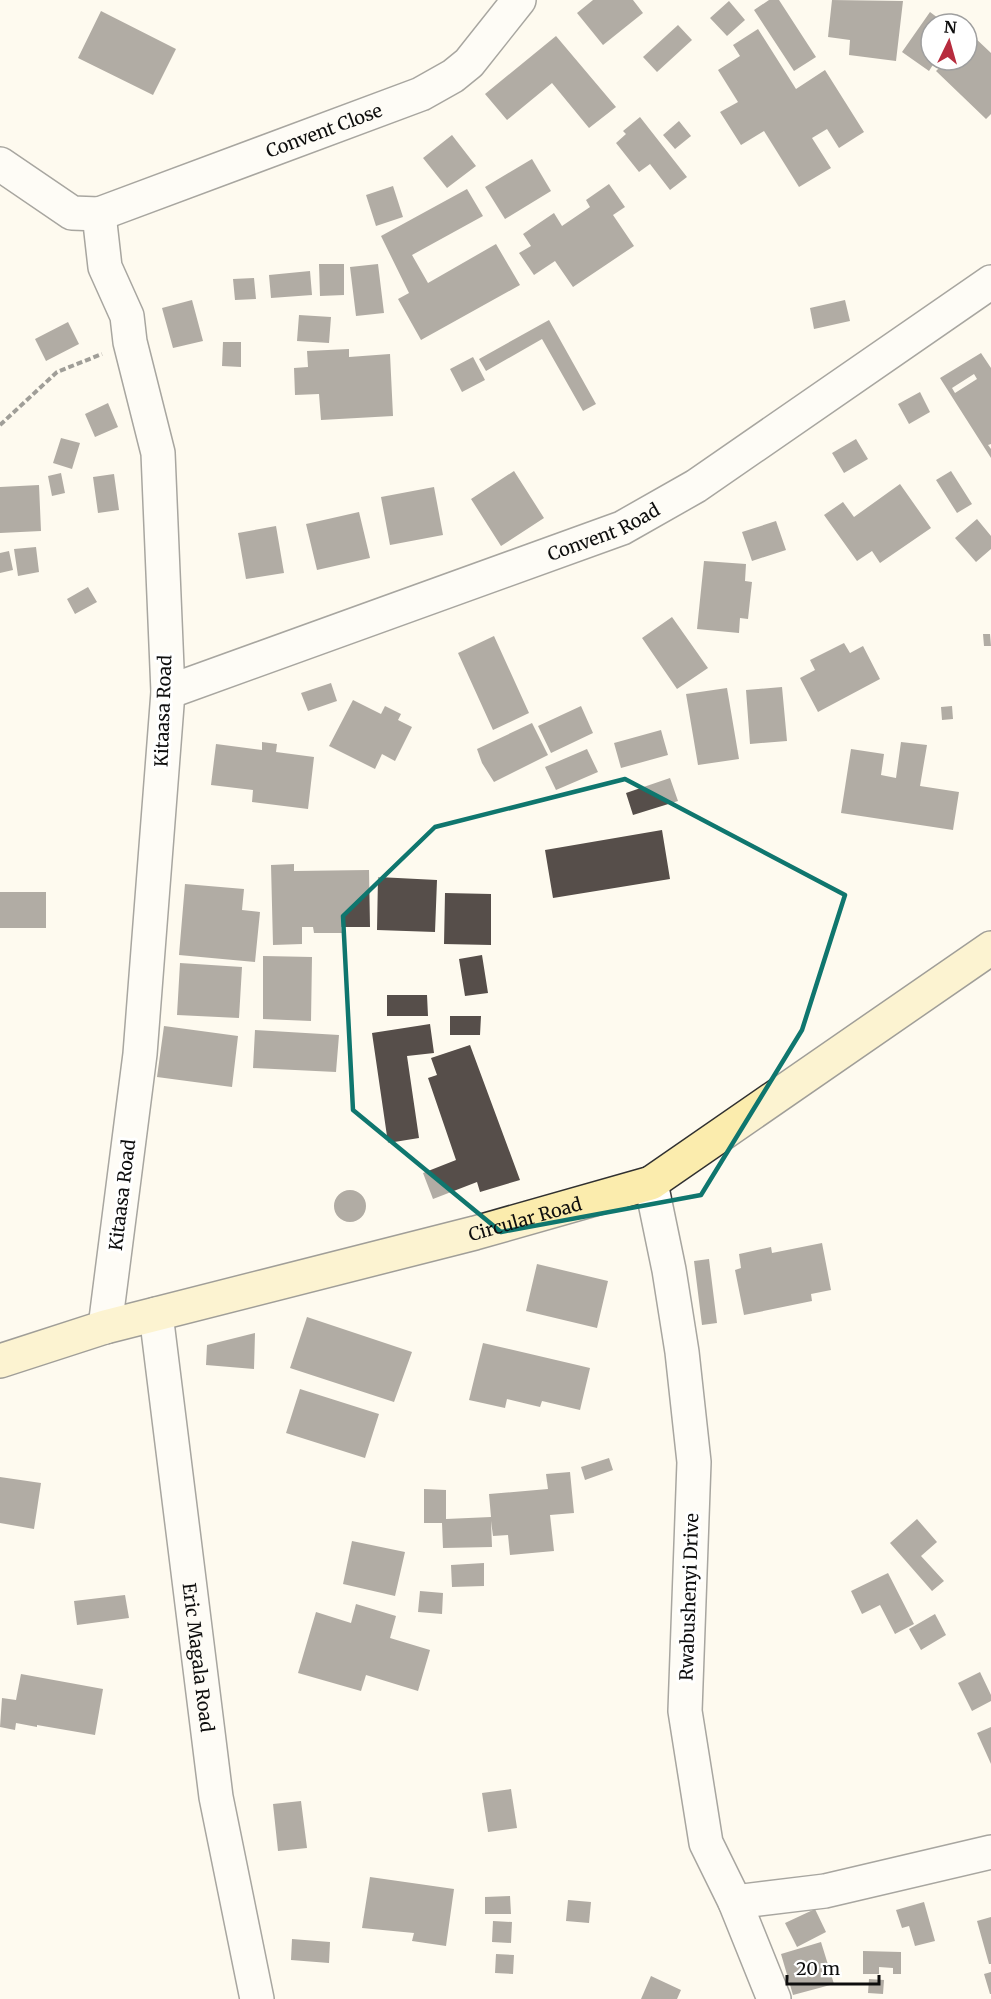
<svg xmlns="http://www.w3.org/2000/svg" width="991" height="1999" font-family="Merriweather,serif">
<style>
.building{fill:#564e4a;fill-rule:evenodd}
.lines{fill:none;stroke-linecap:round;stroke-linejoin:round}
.street-casing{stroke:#414141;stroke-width:36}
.secondary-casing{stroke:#303030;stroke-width:36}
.path{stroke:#303030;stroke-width:4;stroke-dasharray:6 3;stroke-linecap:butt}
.street{stroke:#fff;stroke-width:33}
.secondary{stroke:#fbecad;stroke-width:33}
.marked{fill:none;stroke:#0f766e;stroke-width:4.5;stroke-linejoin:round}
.labels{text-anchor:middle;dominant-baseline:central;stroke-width:6;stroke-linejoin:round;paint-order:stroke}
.street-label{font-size:18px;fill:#0e0e0e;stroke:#fff}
</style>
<rect width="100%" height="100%" fill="#fefaef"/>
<path class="building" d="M593,0H633L643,13L603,45L577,13Z
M769,0H779L816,57L794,71L754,10Z
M832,0L903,1L896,61L849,55L850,40L828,37Z
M729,1L745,20L727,36L710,18Z
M101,11L176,49L153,95L78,58Z
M930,12L946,24H931V60H936L929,71L902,52Z
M678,25L692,40L657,72L643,57Z
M758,29L796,89L825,70L864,132L839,148L827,129L812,138L831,168L799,187L764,131L741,145L720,112L738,102L718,70L740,56L733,45Z
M972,35L991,53V114L986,119L936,71L947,60H967V40Z
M556,36L616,107L589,128L552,83L507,120L485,94Z
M640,117L687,177L670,190L650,164L639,172L616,143L626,134L623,131Z
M679,121L691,136L675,149L663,135Z
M452,135L476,166L447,188L423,158Z
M532,159L551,191L505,219L485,187Z
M609,184L625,207L613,215L634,246L573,287L555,261L534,275L519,253L531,246L523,234L554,213L562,226L590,207L586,200Z
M393,186L403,217L376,226L366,195Z
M467,189L483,216L412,255L428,283L496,244L520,285L421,340L398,299L409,293L381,236Z
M319,264H344V295L320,296Z
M378,264L384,313L356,316L350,267Z
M310,271L312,295L271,298L269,275Z
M254,278L256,299L235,300L233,279Z
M192,300L203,341L173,348L162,308Z
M845,300L850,321L814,329L810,308Z
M299,315L331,317L329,343L297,341Z
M549,320L596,404L583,411L542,339L486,371L479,359Z
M68,322L79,344L46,361L35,339Z
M223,342H241V367L222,366Z
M349,349V357L390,354L393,416L321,420L319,394L295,395L294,368L308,367L307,351Z
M981,353L991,368V444L988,445L991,449V458L940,378ZM974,374L977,379L955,393L952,388Z
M473,357L485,380L462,392L450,369Z
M920,392L930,412L909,424L898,404Z
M108,403L118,427L95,437L85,414Z
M61,438L80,443L72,469L53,463Z
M856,439L868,459L844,473L832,453Z
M514,471L544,518L501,546L471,499Z
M951,471L972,504L957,513L936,480Z
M61,473L65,493L52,496L48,476Z
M114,474L119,510L98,513L93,477Z
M900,484L931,528L880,563L872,551L857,561L824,515L843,502L854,517Z
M39,485L41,531L0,533V487Z
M434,487L443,535L390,545L381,497Z
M359,512L370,558L317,570L306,524Z
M977,519L991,536V549L976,562L955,538Z
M776,521L786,550L752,561L742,532Z
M276,526L284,573L246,579L238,533Z
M36,547L39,572L18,576L14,549Z
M9,551L13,570L0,573V553Z
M704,561L746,564L745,581L752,582L748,619L740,618L739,633L697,629Z
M88,587L97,602L75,614L67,599Z
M672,617L708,668L677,689L642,638Z
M983,634H990L991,646H984Z
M494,636L529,713L493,730L458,653Z
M844,643L850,653L863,646L880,679L818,712L800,678L815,670L810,660Z
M331,683L337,701L308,711L301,693Z
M782,687L787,741L750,744L746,690Z
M727,688L739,759L698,765L686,694Z
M353,700L381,714L385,706L401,714L398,720L412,727L395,761L382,754L375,769L329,746Z
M581,706L593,733L551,753L538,726Z
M952,706L953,719L942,720L941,707Z
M532,723L548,755L494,782L482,763L477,749Z
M661,730L668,755L621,768L614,743Z
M262,742L277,744L276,752L314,757L308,809L252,802L253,790L211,785L216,744L262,750Z
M901,742L927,745L920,786L959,792L953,830L841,813L851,749L884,754L881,775L896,778Z
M587,749L598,772L556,790L545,767Z
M670,778L678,801L633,815L626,793Z
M662,830L670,879L553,898L545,850Z
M294,864V871L369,870L370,927H341L342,933H314L313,927H302V944L273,945L271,865Z
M378,877L437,880L435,932L377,930Z
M185,884L244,889L242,910L260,912L255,962L179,955Z
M0,892H46V928H0Z
M445,893L491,894V945L444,944Z
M482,955L488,993L465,996L459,959Z
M263,956L312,957L311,1021L263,1019Z
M180,963L242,967L239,1018L177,1015Z
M387,995H427L428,1016H387Z
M450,1016H481L480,1035H450Z
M430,1024L434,1053L407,1056L419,1138L388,1143L372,1033Z
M164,1026L238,1036L232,1087L157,1077Z
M255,1030L339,1035L336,1072L253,1068Z
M470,1045L520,1180L480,1192L477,1182L433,1199L423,1173L456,1160L428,1078L437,1075L431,1058Z
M334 1206a16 16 0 1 1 32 0a16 16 0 1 1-32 0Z
M822,1243L831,1290L811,1294L812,1301L744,1315L735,1270L741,1268L739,1254L771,1247L772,1253Z
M709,1259L717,1323L702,1325L694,1261Z
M537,1264L608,1281L597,1328L526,1311Z
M307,1317L412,1352L394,1402L290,1368Z
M255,1333L254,1369L206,1365L207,1345Z
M483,1343L590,1368L580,1410L542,1401L540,1407L507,1399L505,1408L469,1400Z
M300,1389L379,1414L365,1458L286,1433Z
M609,1458L613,1470L585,1480L581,1467Z
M570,1472L574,1513L550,1515L554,1551L510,1555L508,1535L493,1536L491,1521L492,1547L443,1548L442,1523H424V1489L446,1490V1519L491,1517L489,1494L548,1489L546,1474Z
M0,1477L41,1483L34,1529L0,1523Z
M917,1519L937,1542L921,1556L944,1581L932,1591L890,1543Z
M352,1541L405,1552L395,1596L343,1584Z
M484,1563V1586L452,1587L451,1565Z
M888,1573L914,1624L895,1634L880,1605L862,1614L851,1591Z
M420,1591L443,1593L442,1614L418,1612Z
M125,1595L129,1618L77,1625L74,1601Z
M356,1604L396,1616L390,1638L430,1650L418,1691L366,1675L361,1691L298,1673L316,1612L351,1623Z
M935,1614L946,1635L921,1650L909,1629Z
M980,1672L991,1695V1701L972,1711L958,1683Z
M21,1674L103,1689L95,1735L37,1725V1727L16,1723L15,1730L0,1727L2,1698L16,1700Z
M991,1727V1764L977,1733Z
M511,1789L517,1828L488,1832L482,1793Z
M301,1801L307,1848L278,1851L273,1804Z
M370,1877L454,1889L446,1946L412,1941L414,1933L362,1928Z
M510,1896L511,1914H485V1897Z
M568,1900L591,1902L589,1923L566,1921Z
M924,1902L935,1941L915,1946L909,1926L902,1928L896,1910Z
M815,1909L826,1932L797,1947L785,1923Z
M991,1917V1964H989L977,1921Z
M493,1921L512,1922L511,1943L492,1942Z
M292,1939L330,1942L329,1963L291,1960Z
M821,1942L834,1984L793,1995L781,1954Z
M863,1951L901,1952V1974H893V1968L879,1967V1974H863Z
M496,1954L514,1955L513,1974L495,1973Z
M991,1972V1994H990L984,1974Z
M651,1976L681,1990L677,1999H641Z
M869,1979L884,1980L883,1994L868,1993Z"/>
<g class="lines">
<defs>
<g id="street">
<path d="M0,164L72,213L99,214L105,267L127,316L130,342L158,453L168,692L140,1054L105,1327"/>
<path id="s1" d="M99,214L421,94L453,76L469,63L519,0"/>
<path id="s2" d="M168,692L622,528L696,486L991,282"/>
<path d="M651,1183L669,1270L682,1352L694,1462L685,1711L706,1843L735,1902L774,1999"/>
<path id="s3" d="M156,1314L216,1797L257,1999"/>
<path d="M735,1902L825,1891L991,1852"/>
</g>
<g id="secondary">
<path id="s4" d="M0,1361L105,1327L475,1233L651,1183L991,948"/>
</g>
</defs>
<use href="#street" class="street-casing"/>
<use href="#secondary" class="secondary-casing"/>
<path class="path" d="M0,425L57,372L102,354"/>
<use href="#street" class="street"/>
<use href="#secondary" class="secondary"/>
</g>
<path d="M0 0H991V1999H0ZM625,779L845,895L802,1030L701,1195L501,1232L353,1110L343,916L435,827Z" fill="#fefaef" fill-opacity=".55" fill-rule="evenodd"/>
<path class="marked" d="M625,779L845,895L802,1030L701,1195L501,1232L353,1110L343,916L435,827Z"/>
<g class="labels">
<g class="street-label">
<text stroke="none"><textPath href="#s1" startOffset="240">Convent Close</textPath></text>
<text stroke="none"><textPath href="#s2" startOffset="464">Convent Road</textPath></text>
<text transform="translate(163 711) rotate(-88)">Kitaasa Road</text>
<text transform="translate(122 1195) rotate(-83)">Kitaasa Road</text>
<text stroke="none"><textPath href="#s4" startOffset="544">Circular Road</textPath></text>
<text transform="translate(689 1597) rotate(-88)">Rwabushenyi Drive</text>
<text stroke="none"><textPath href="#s3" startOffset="346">Eric Magala Road</textPath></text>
</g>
</g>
<g transform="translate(949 42) rotate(5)"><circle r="28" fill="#ffffff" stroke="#9f9f9f" stroke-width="1.5"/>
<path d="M0-4.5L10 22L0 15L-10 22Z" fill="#b72c3e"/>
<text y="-9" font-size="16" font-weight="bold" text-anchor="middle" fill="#0e0e0e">N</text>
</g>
<path d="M787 1975v9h92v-9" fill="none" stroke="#0e0e0e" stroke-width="3"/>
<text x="796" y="1975" font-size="18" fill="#0e0e0e" stroke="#ffffff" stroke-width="4.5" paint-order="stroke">20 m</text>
</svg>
